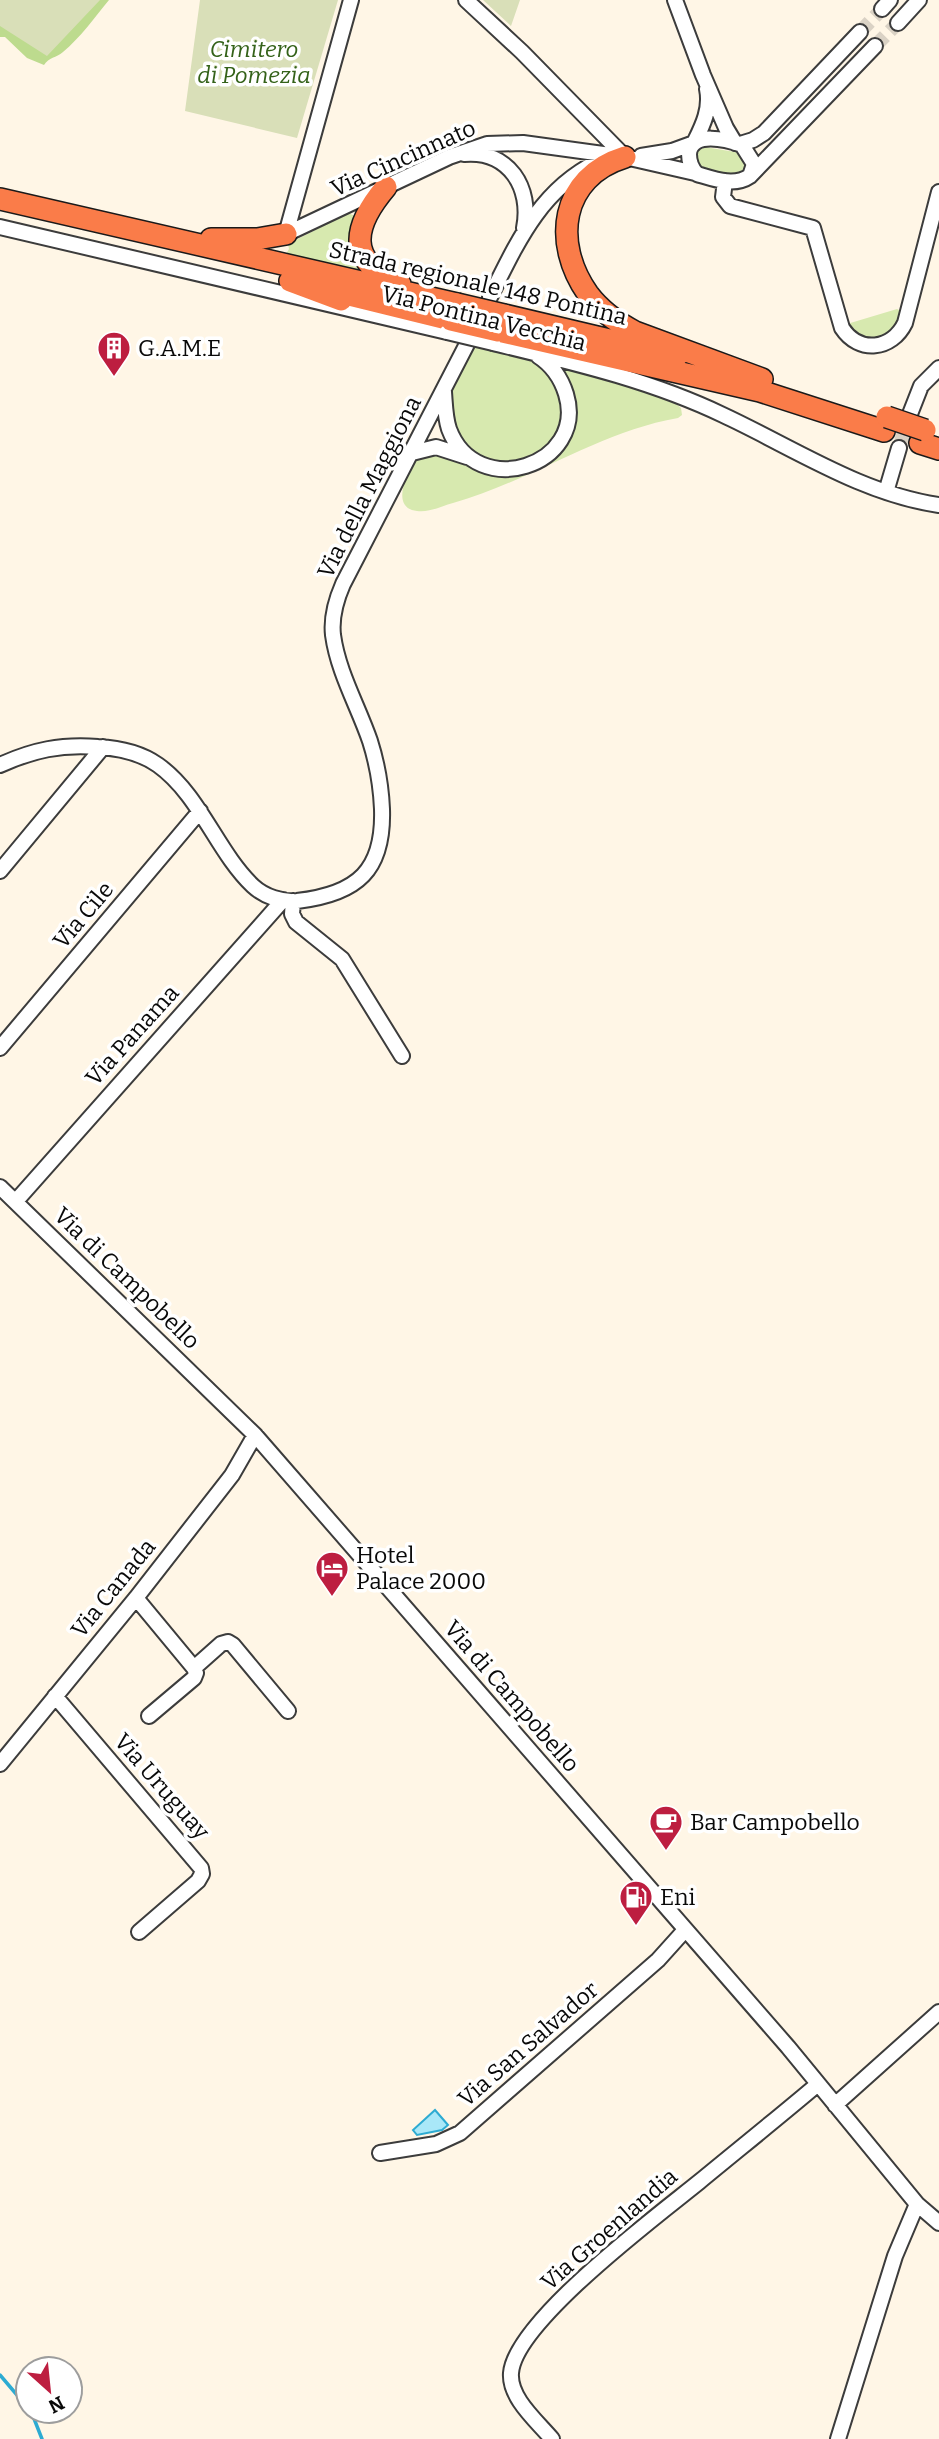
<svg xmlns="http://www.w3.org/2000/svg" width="939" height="2439" font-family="Bitter,serif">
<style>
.green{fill:#d7e9af}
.forest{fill:#bddb8e}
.cemetery{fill:#d9dfb8}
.water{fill:#a9e8f8;stroke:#2dabd2;stroke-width:2}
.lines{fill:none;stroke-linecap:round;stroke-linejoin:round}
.stream{stroke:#2dabd2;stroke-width:3.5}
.minor-tunnel{stroke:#dad2c5;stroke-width:14;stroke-dasharray:14 7;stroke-linecap:butt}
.minor-casing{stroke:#3c3c3c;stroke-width:18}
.highway-casing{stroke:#1a1a1a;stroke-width:24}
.minor{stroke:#fff;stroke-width:14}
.highway{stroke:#fa7c49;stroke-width:21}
.minor-bridge-casing{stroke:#3c3c3c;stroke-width:18;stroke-linecap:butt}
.highway-bridge-casing{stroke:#1a1a1a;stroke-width:24;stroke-linecap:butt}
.minor-bridge{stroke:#fff;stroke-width:14}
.highway-bridge{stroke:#fa7c49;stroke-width:21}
.labels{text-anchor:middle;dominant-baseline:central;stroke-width:7;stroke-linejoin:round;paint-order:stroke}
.park-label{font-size:23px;font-style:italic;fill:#346219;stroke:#fff}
.street-label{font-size:23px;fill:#090909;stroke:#fff}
.poi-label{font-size:23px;fill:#090909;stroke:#fff;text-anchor:start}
</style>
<rect width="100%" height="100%" fill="#fff6e6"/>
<path class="green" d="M705,147L741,153L745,157L747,168L735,175L698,168L694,158L699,150Z
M348,213L355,216L351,229L362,271L286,254L289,249L288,244Z
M897,309L901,311L896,328L877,340L858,337L847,324Z
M474,345C490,349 519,351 532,358C570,380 573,430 538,456C530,462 502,463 491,465L458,441L449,401L452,390Z
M557,365L621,382L675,403L681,408L682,415L678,418C598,432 531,481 453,503C442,506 428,513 417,511C389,508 408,471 416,458C422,457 431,453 438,454C447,454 459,462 468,466C514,485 538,478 567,439Z"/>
<path class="forest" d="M0,0H109C95,17 80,38 63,52C56,58 49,57 44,65L27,58L5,37H0Z"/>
<path class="cemetery" d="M0,0H100L47,56L0,26Z
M200,0H338L297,138L185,111Z
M483,0H520L511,26Z"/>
<path class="water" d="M435,2110L448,2125L442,2130L417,2135L413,2130Z"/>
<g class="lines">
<path class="stream" d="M0,2375L28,2408
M31,2411L42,2439"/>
<path class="minor-tunnel" d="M860,32L882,9
M875,46L898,23
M899,448L909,416"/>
<defs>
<path id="minor" d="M466,0L522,52L625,157
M675,0L703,75L726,128L735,143
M882,9L890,0
M898,23L919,0
M695,141C703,125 711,108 707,89
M740,144L753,140L764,133L860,32
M464,154C509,150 532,188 524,228
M641,156L672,151L694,143
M750,176L754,164L742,145C728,140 691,130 689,154C689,162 691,168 697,174C714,179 734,187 750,176L875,46
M725,181L723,197L730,206L813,228L842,328C859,354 892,350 905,323L939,192
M0,227L447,332
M286,234L449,157L487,144L523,143L625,157L695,173
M286,234L351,0
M490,297C517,243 540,190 597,162
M493,343C571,362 650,380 723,415C792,447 862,494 939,505
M444,392C445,404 445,417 449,429C476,502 588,466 566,394C561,378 552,365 538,356
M910,414L921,386L939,368
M412,453L436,447L467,457
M886,492L899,448
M0,765C33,750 61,744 98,747C118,748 141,753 158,765C200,795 217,852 253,886C265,897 282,902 297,901C358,894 384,870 382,809C381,786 377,763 370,741C358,706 338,672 333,635C331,617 336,600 343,584L467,344
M0,871L103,747
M293,901L292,914L296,922L342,959L402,1056
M0,1048L200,811
M0,1187L255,1435L788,2047L917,2204L939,2223
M16,1201L283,900
M136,1598L194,1668
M55,1696L201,1868L202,1874L198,1881L139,1932
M149,1716L194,1678L196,1673L194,1668L221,1644L228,1642L233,1645L288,1711
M0,1764L136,1598L232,1475L255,1435
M835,2105L939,2012
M380,2153L436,2144L460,2133L658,1960L685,1930
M552,2439C537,2421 509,2398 511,2373C515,2322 657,2216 699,2182C739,2149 779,2117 818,2084
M838,2439L895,2256L917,2204"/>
<path id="highway" d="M625,157C560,177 552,243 588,294C600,310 618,323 635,332L762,379
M386,187C353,226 345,261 400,284
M0,199L457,304
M211,239H257L286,234
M290,281L341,300
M329,290L451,320
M504,315L677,356
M498,331L760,391L884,431
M920,443L939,449"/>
</defs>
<use href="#minor" class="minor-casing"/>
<use href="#highway" class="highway-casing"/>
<use href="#minor" class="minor"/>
<use href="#highway" class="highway"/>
<defs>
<path id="minor-bridge" d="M447,332L493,343"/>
<path id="highway-bridge" d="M457,304L504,315
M451,320L498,331
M887,417L925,430"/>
</defs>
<use href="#minor-bridge" class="minor-bridge-casing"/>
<use href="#highway-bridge" class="highway-bridge-casing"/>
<use href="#minor-bridge" class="minor-bridge"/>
<use href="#highway-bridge" class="highway-bridge"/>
</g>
<defs>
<symbol id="building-pin" viewBox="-11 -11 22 30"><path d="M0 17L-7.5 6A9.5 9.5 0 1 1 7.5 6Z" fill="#bd1e40" stroke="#fff"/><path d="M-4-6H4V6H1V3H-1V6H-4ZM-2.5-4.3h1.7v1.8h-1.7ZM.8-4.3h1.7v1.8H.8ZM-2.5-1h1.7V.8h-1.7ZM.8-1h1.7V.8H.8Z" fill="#fff"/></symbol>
<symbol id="hotel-pin" viewBox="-11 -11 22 30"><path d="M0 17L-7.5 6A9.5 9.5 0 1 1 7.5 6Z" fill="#bd1e40" stroke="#fff"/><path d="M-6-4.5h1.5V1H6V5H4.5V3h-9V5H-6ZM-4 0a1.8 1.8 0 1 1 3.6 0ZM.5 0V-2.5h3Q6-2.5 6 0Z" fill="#fff"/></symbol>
<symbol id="cafe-pin" viewBox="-11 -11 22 30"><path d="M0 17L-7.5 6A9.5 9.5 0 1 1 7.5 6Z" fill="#bd1e40" stroke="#fff"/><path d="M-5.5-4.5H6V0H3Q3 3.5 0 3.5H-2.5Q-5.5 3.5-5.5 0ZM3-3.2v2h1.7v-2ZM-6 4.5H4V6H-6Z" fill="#fff"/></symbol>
<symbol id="fuel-pin" viewBox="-11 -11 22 30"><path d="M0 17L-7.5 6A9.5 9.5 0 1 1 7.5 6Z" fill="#bd1e40" stroke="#fff"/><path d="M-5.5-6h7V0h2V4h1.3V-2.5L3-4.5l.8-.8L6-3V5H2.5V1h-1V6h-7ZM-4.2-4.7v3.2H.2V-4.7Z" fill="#fff"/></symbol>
</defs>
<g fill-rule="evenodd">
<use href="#building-pin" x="95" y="329" width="38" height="52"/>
<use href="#hotel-pin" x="313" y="1549" width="38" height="52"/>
<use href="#cafe-pin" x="647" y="1803" width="38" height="52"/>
<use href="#fuel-pin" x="617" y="1878" width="38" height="52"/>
</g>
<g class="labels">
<g class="park-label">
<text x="254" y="49">Cimitero<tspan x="254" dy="26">di Pomezia</tspan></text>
</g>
<g class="street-label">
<text transform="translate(403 158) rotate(-24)">Via Cincinnato</text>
<text transform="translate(478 283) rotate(13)">Strada regionale 148 Pontina</text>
<text transform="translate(484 318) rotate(14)">Via Pontina Vecchia</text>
<text transform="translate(369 487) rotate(-63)">Via della Maggiona</text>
<text transform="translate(83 915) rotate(-50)">Via Cile</text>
<text transform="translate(132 1035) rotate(-48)">Via Panama</text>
<text transform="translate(127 1278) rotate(44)">Via di Campobello</text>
<text transform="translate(113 1588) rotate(-51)">Via Canada</text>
<text transform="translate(512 1696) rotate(49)">Via di Campobello</text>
<text transform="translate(162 1786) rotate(49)">Via Uruguay</text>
<text transform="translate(528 2044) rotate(-41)">Via San Salvador</text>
<text transform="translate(609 2229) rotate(-41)">Via Groenlandia</text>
</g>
<g class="poi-label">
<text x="138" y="348">G.A.M.E</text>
<text x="356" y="1555">Hotel<tspan x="356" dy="26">Palace 2000</tspan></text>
<text x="690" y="1822">Bar Campobello</text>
<text x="660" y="1897">Eni</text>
</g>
</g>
<g transform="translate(49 2390) rotate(153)"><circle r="33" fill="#ffffff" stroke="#9d9d9d" stroke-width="2"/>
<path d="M0-5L12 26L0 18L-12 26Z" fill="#bd1e40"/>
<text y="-10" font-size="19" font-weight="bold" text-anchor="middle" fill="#090909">N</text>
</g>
</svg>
